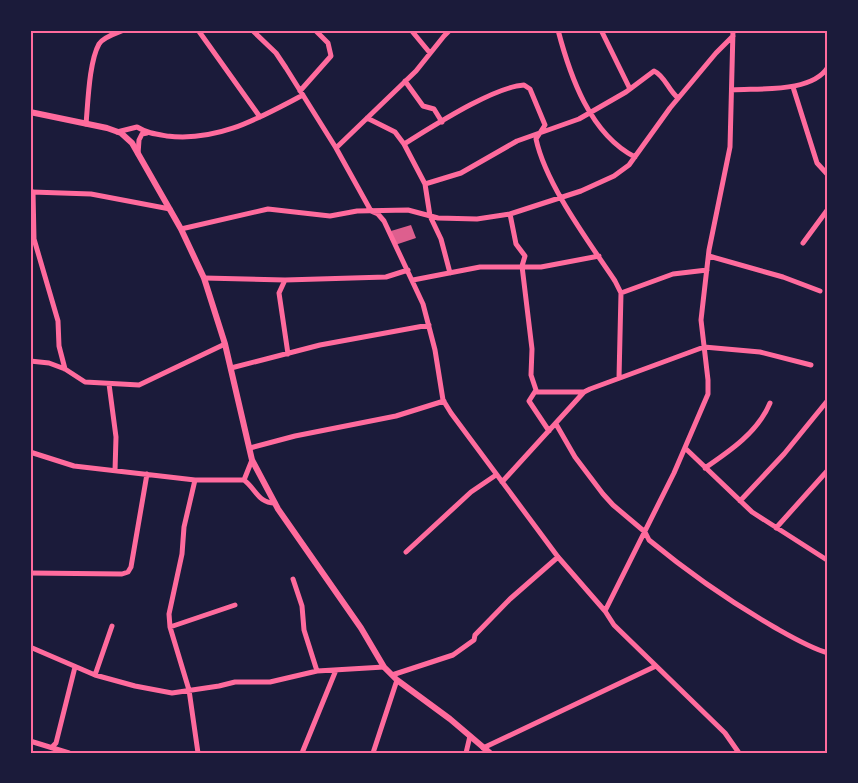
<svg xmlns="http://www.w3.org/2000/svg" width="858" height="783" font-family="'Titillium Web',sans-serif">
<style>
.building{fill:#dd5f8e}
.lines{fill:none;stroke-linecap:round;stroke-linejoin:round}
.minor{stroke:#ff6b9d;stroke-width:5}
.tertiary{stroke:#ff6b9d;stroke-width:6}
.neatline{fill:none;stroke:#ff6b9d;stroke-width:2}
</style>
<rect width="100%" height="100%" fill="#1b1b3a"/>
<path class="building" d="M411,225L416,238L395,245L391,231Z"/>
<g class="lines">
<path class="minor" d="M198,30L260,117
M252,30L276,53L286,68L336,148L371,211L378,214L384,221L423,304L435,350L443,400L451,413L558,557L605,611L614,625L725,733L739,753
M411,30L430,53
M558,30C570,76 590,134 635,157
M601,30L630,89
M405,81L423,106L434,109L442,122
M793,87L817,163L828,175
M732,90C760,88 812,93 828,67
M300,91L331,56L328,43L315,30
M367,118L395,132L404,144L425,184L430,216L441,239L450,273
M86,124C88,103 89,62 99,44C103,37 117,33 124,30
M117,132L137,127C147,133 155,134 167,136C219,142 259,118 303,95
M404,144C432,127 493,87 524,85L530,89L545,125L536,139C546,185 589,242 615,281L621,293L619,378
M336,148L416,71L444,36L450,30
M138,154L139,140L142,134L147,133
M425,184L461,173L517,141L579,119L626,92L654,71C665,76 668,90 678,98
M32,192L91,194L170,209
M33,192L34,239L58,321L59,346L65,369
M510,214L516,244L525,256L522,266L532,349L531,375L536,390L529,401L549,431
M181,229L268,209L330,216L357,211L408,210L438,218L477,219L510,214L581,191L614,176L629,165L670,108L716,53L733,36
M803,243L828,209
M709,256L783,277L820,291
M204,278L285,280L386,277L408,270
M285,280L279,293L288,354
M413,280L480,267H541L599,256
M621,293L673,274L707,270
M30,361L49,363L65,369L85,382L139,385L225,344
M231,368L320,345L429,325
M109,384L116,437L115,471
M535,392H584
M556,424L575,457L603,494L613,505L645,532L649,540C689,573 729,601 774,627C790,636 810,648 828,653
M250,448L295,436L396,416L444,401
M685,448L752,512L827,560
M30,452L74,466L195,480H244C256,489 258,503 275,503
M705,468C730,451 758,432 770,403
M195,480L184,527L182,554L169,614L170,627L189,690L198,753
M244,480L252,460
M502,482L584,392L590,389L704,347L760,352L811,365
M740,501L784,454L828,400
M776,528L828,470
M406,552L471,492L496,475
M30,573L122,574L128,572L131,567L147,474
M293,579L302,606L304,630L317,671
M605,611L674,473L708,394V380L701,320L709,250L730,147L733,30
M170,627L235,605
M30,647L95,675L135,686L172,693L219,686L235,682H270L317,671L384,667
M95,675L112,626
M392,675L453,655L474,640L475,635L510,599L558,557
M30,741L69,753
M52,747L56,743L75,667
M483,748L656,666
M302,753L336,670
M373,753L397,680
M466,753L470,736"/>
<path class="tertiary" d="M30,112L107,128L121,133L132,143L181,229L204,278L225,344L252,460L278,509L361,628L384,667L397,680L450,719L490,753"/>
</g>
<rect width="858" height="783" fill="none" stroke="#1b1b3a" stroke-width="63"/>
<rect x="32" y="32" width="794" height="720" class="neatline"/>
</svg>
